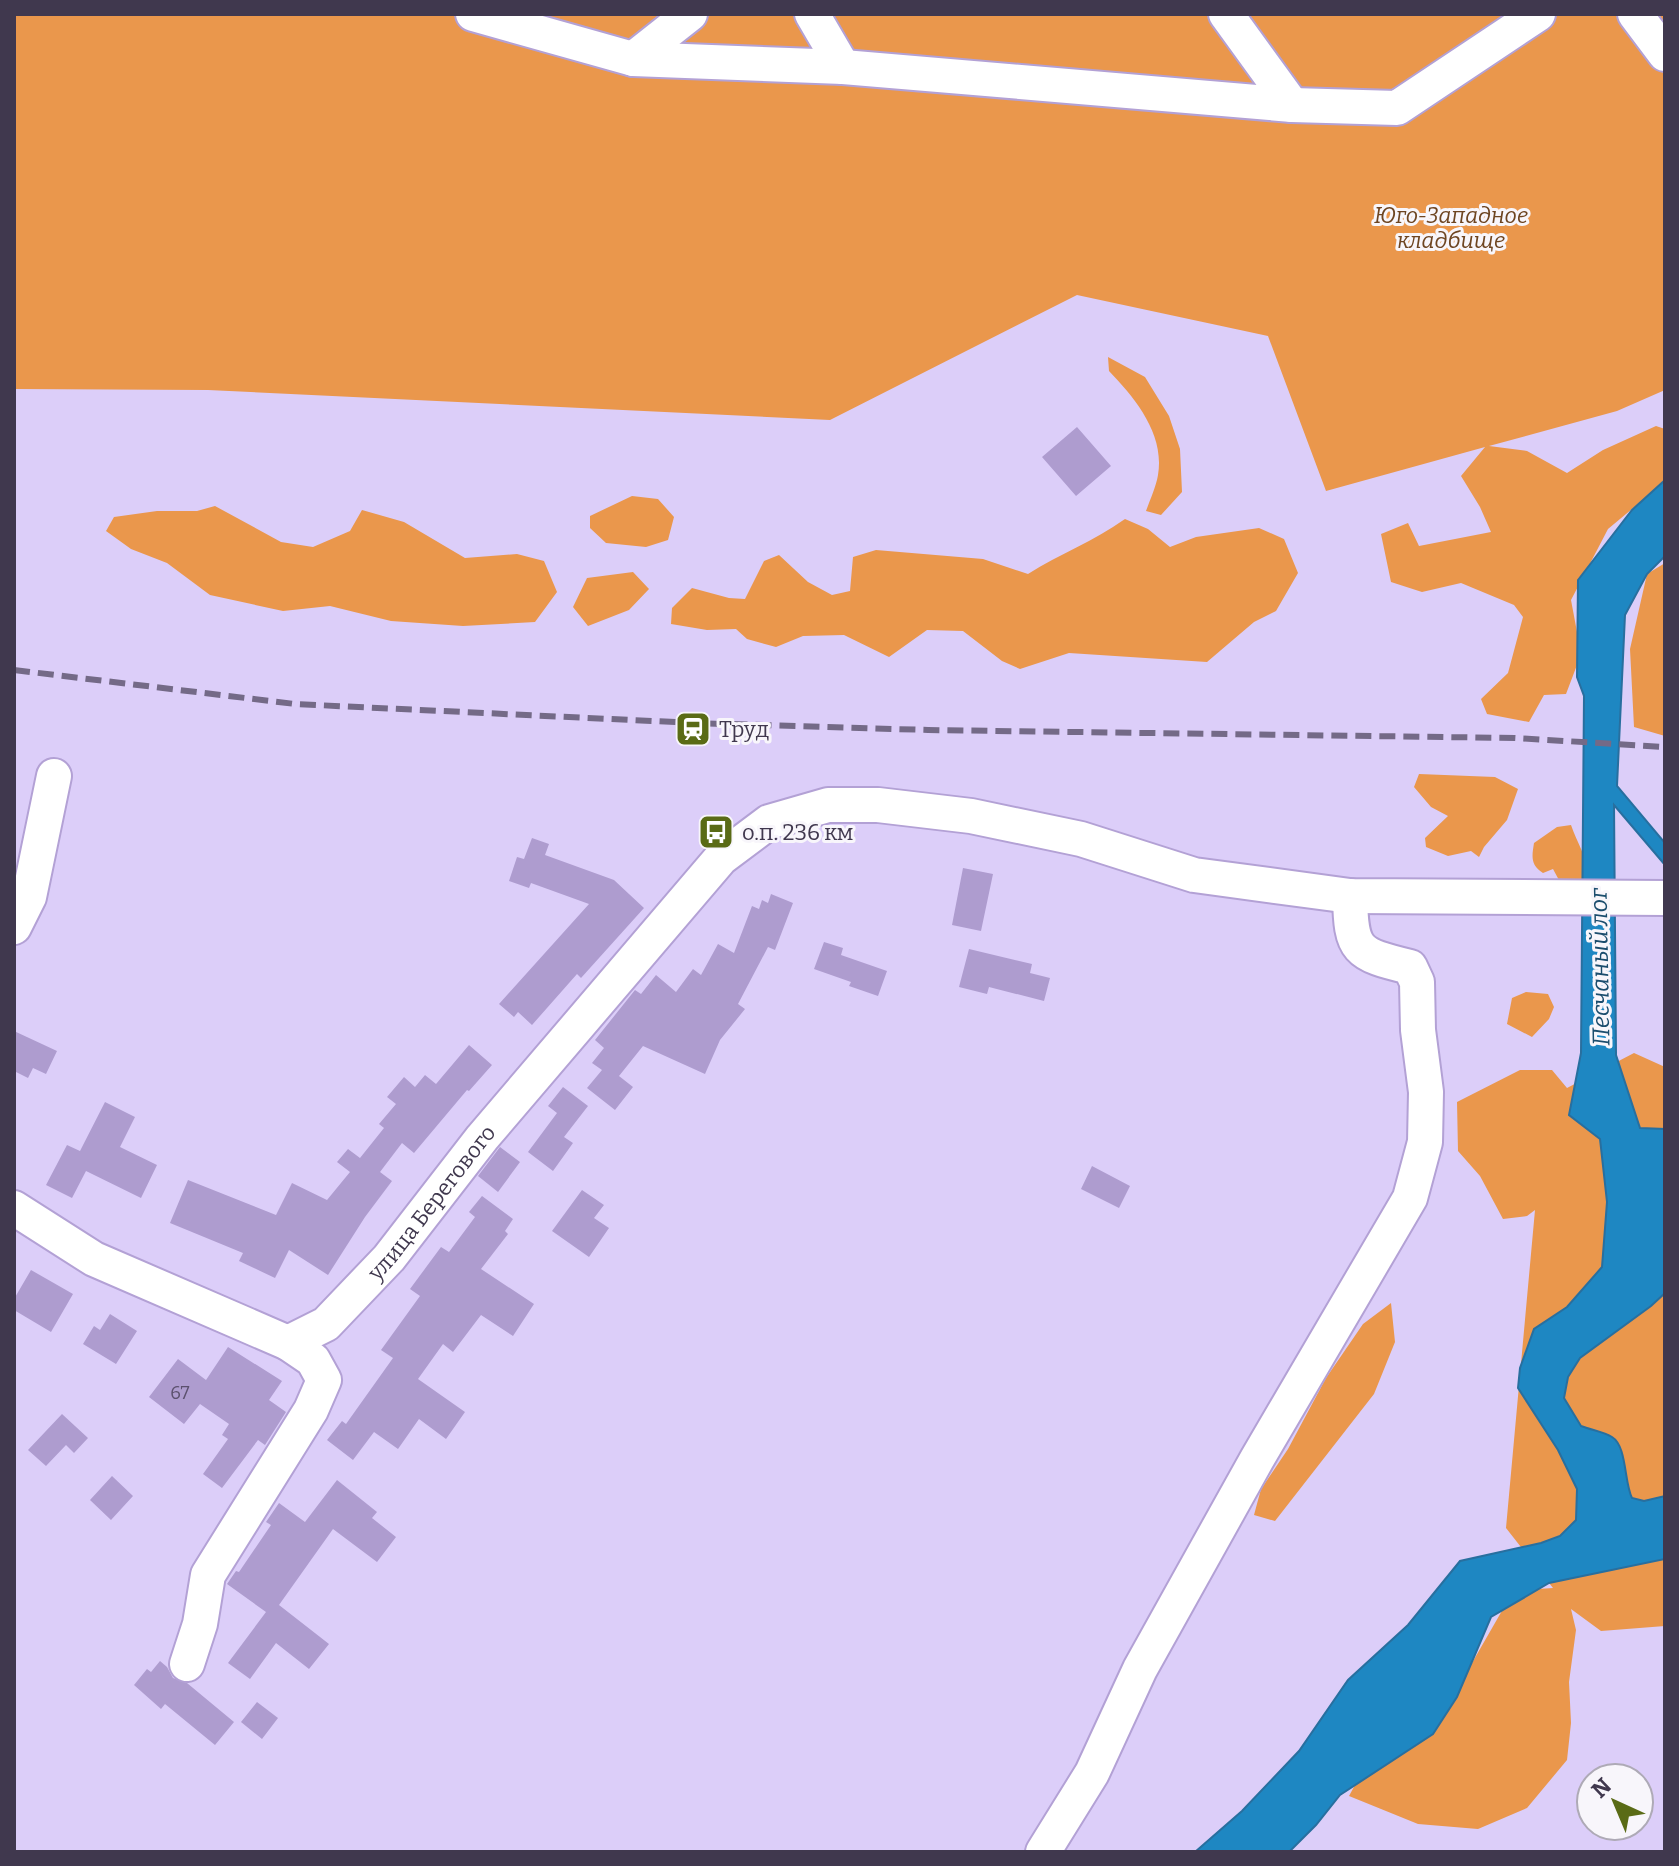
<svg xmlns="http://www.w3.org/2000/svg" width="1679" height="1866" font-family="Bitter,serif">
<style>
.green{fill:#ea974c}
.water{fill:#1e87c2;stroke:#286f9f;stroke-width:2}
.building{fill:#ae9ccf}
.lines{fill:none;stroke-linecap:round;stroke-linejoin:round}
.minor-casing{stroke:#b3a1d5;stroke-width:38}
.minor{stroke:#fff;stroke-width:34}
.rail{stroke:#746a87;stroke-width:6;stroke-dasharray:16 8;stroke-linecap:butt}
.labels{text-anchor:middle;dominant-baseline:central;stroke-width:6;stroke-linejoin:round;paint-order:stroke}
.number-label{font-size:18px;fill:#5c516e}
.park-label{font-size:22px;font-style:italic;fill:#6e4521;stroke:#f8f6fb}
.poi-label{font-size:22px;fill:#40384e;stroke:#f8f6fb;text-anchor:start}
.street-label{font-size:22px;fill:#40384e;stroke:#f8f6fb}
.water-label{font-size:24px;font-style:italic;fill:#1b4d6d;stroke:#f8f6fb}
</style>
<rect width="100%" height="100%" fill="#dccef9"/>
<path class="green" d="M14,14H1665V390L1617,411L1489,446L1527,451L1567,473L1603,450L1656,426L1665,429V485L1650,494L1608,529L1571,600L1577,632V665L1566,694L1544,695L1529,722L1487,714L1481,699L1508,673L1523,617L1514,605L1461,583L1422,592L1391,582L1381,534L1408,523L1419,546L1491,532L1480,507L1461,476L1485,447L1326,491L1268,336L1077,295L830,420L208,390L14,389Z
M1108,357L1145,377L1169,416L1180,449L1182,492L1161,515L1146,511C1150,500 1156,487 1158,475C1165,434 1135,398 1109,371Z
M632,496L658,499L674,517L668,540L646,547L606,543L590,528V516Z
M215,506L281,542L313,547L350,531L362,510L404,522L465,558L517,554L544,561L557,592L535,622L463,626L391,621L330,606L283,611L210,595L167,563L131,549L106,531L114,517L157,511H197Z
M1125,519L1148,529L1170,547L1196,537L1259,528L1284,539L1298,573L1276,611L1254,622L1207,662L1069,653L1020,669L1002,661L963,631L927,630L889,657L844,635L803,636L776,647L747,639L736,629L707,630L671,624L672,608L692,588L729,598L745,599L764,561L779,555L808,582L832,595L850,591L853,557L876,550L983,559L1028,574C1061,553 1093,542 1125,519Z
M1665,563V736L1634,727L1630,649L1647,574Z
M633,572L649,589L629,610L588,626L573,607L587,578Z
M1419,774L1495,777L1518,789L1507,820L1484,847L1479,857L1471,851L1448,856L1426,847L1425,838L1448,816L1431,807L1414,787Z
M1571,825C1577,843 1587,856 1588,875L1574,889L1560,882L1553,869L1543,873C1530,865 1532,856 1534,843L1557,827Z
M1526,992L1548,994L1554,1007L1549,1019L1532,1037L1507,1024L1512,998Z
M1634,1053L1665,1067V1626L1601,1631L1571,1609L1576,1630L1569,1682L1571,1723L1567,1760L1527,1808L1478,1829L1418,1824L1349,1796L1355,1785L1430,1736L1503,1609L1538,1589L1553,1588L1506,1528L1535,1210L1527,1216L1503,1219L1480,1176L1458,1151L1457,1102L1520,1070H1552L1567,1088Z
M1391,1303L1395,1342L1374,1394L1275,1521L1254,1515L1261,1489L1288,1449L1326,1378L1363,1324Z"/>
<path class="water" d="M1665,480V556L1647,574L1625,615L1617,786L1665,843V865L1614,805L1616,1055L1640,1128L1665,1129V1293L1651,1306L1580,1358L1568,1377L1564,1398L1581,1426C1591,1430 1604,1432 1612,1437C1627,1446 1624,1482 1632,1498L1644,1501L1665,1496V1559L1549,1583L1491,1617L1457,1697L1433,1734L1340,1795L1316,1825L1289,1852H1195L1242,1811L1299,1751L1348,1680L1408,1625L1460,1561L1541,1543L1560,1536L1576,1520L1577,1489L1558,1450L1518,1388L1520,1368L1534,1329L1567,1307L1602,1267L1607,1202L1600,1139L1569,1115L1581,1053L1584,696L1577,677L1578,580L1632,510Z"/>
<path class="building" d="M1077,427L1111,466L1076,496L1042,457Z
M532,838L549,844L545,855L614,880L644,908L581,978L577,974L532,1025L518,1012L514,1017L499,1004L589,904L531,883L529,888L509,881L517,857L524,859Z
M963,868L993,874L981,931L952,925Z
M771,894L793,903L775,950L768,947L738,1004L745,1009L720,1040L705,1074L643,1046L619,1076L633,1087L615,1110L587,1088L602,1070L592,1063L604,1048L595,1040L635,990L641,994L656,975L676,992L693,969L701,975L718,944L734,953L752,906L759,909L762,900L768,903Z
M824,942L843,948L841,955L887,971L878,996L849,986L851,982L814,969Z
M969,949L1032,964L1030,973L1050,978L1044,1001L989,987L987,994L959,987Z
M14,1031L57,1051L46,1074L33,1068L28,1078L14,1071Z
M469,1045L492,1065L469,1091L467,1090L414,1153L402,1143L380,1172L392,1181L365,1217L328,1275L289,1250L275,1278L239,1261L243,1253L170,1223L188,1180L276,1215L292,1183L327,1200L350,1172L337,1162L348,1149L360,1158L384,1128L379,1124L396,1104L387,1097L404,1077L415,1087L425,1075L436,1084Z
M563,1087L588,1106L564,1137L573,1143L553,1171L528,1152L557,1113L548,1106Z
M105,1102L135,1117L120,1147L157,1165L141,1198L86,1171L72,1198L46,1185L67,1145L80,1151Z
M500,1147L520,1162L498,1192L478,1176Z
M1092,1166L1130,1186L1119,1208L1081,1189Z
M582,1190L604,1205L594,1218L609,1228L589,1257L552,1231Z
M482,1196L513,1219L505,1231L508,1234L481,1269L534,1304L513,1336L481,1315L453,1352L443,1344L418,1379L465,1412L446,1439L419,1419L398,1449L374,1432L353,1460L327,1440L342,1421L346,1424L393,1358L381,1350L420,1296L410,1289L441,1247L449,1252L475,1217L469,1212Z
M31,1270L73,1294L51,1332L14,1310V1299Z
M110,1314L137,1331L116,1364L83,1344L94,1326L100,1330Z
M228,1347L282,1381L269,1400L286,1412L265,1445L258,1440L222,1488L203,1474L228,1439L222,1435L229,1424L200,1404L184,1424L149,1397L178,1359L206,1380Z
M62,1414L88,1438L74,1453L66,1445L46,1466L28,1450Z
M112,1476L133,1496L111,1520L90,1500Z
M337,1480L377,1512L372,1518L396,1537L377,1562L333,1529L279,1605L329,1644L309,1669L276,1643L250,1679L228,1663L266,1612L227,1584L236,1571L239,1572L271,1525L266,1522L279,1503L305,1522Z
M160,1661L167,1667L173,1678L187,1683L234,1722L215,1745L165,1704L161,1709L134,1685L147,1669L151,1672Z
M257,1702L278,1718L262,1739L241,1722Z"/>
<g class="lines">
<defs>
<g id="minor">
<path d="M473,14L633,59L843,67L1292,105L1397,108L1538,14"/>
<path d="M812,14L843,67"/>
<path d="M1226,14L1292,105"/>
<path d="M1635,14L1665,54"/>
<path d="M633,59L690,14"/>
<path d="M14,927L29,897L54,776"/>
<path id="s1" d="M14,1208L94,1259L288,1343L326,1324L389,1258L482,1138L721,858L769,822L828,805H878L971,816L1081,839L1194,875L1350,896L1665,898"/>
<path d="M187,1664L200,1624L208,1575L311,1410L324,1380L313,1360L288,1343"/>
<path d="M1043,1852L1092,1773L1140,1669L1257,1459L1410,1198L1425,1142L1426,1092L1418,1030L1417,982L1410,967C1356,954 1351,951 1350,896"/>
</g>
</defs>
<use href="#minor" class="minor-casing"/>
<use href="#minor" class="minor"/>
<path class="rail" d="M14,670L295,704L694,723L928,730L1515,738L1665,747"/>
</g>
<defs>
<symbol id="station-square" viewBox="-11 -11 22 22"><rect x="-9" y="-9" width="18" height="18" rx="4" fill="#5a6b16" stroke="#f8f6fb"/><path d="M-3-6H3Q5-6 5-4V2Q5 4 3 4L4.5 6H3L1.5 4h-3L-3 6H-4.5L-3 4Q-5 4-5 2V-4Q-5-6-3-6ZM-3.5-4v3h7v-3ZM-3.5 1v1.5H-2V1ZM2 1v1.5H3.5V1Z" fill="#fff"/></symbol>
<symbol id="bus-square" viewBox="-11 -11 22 22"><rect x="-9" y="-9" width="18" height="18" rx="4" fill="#5a6b16" stroke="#f8f6fb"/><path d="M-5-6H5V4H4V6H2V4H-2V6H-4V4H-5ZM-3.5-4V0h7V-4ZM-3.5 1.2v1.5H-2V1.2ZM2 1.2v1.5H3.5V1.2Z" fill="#fff"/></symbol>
</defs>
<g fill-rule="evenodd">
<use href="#station-square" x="673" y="709" width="40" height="40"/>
<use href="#bus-square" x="696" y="812" width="40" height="40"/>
</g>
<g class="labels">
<g class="number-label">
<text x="180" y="1393">67</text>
</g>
<g class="park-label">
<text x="1451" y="215">Юго-Западное<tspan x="1451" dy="25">кладбище</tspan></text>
</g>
<g class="poi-label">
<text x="719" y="729">Труд</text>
<text x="742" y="832">о.п. 236 км</text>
</g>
<g class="street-label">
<text stroke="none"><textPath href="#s1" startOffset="510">улица Берегового</textPath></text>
</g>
<g class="water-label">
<text transform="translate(1600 967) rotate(-91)">Песчаный лог</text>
</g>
</g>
<rect width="1679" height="1866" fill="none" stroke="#40384e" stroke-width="32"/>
<g transform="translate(1615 1802) rotate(316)"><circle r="38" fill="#f8f6fb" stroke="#aeaab6" stroke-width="2"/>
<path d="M0-6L14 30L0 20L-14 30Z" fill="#5a6b16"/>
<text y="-12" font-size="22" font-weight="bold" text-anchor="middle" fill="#40384e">N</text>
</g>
</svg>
